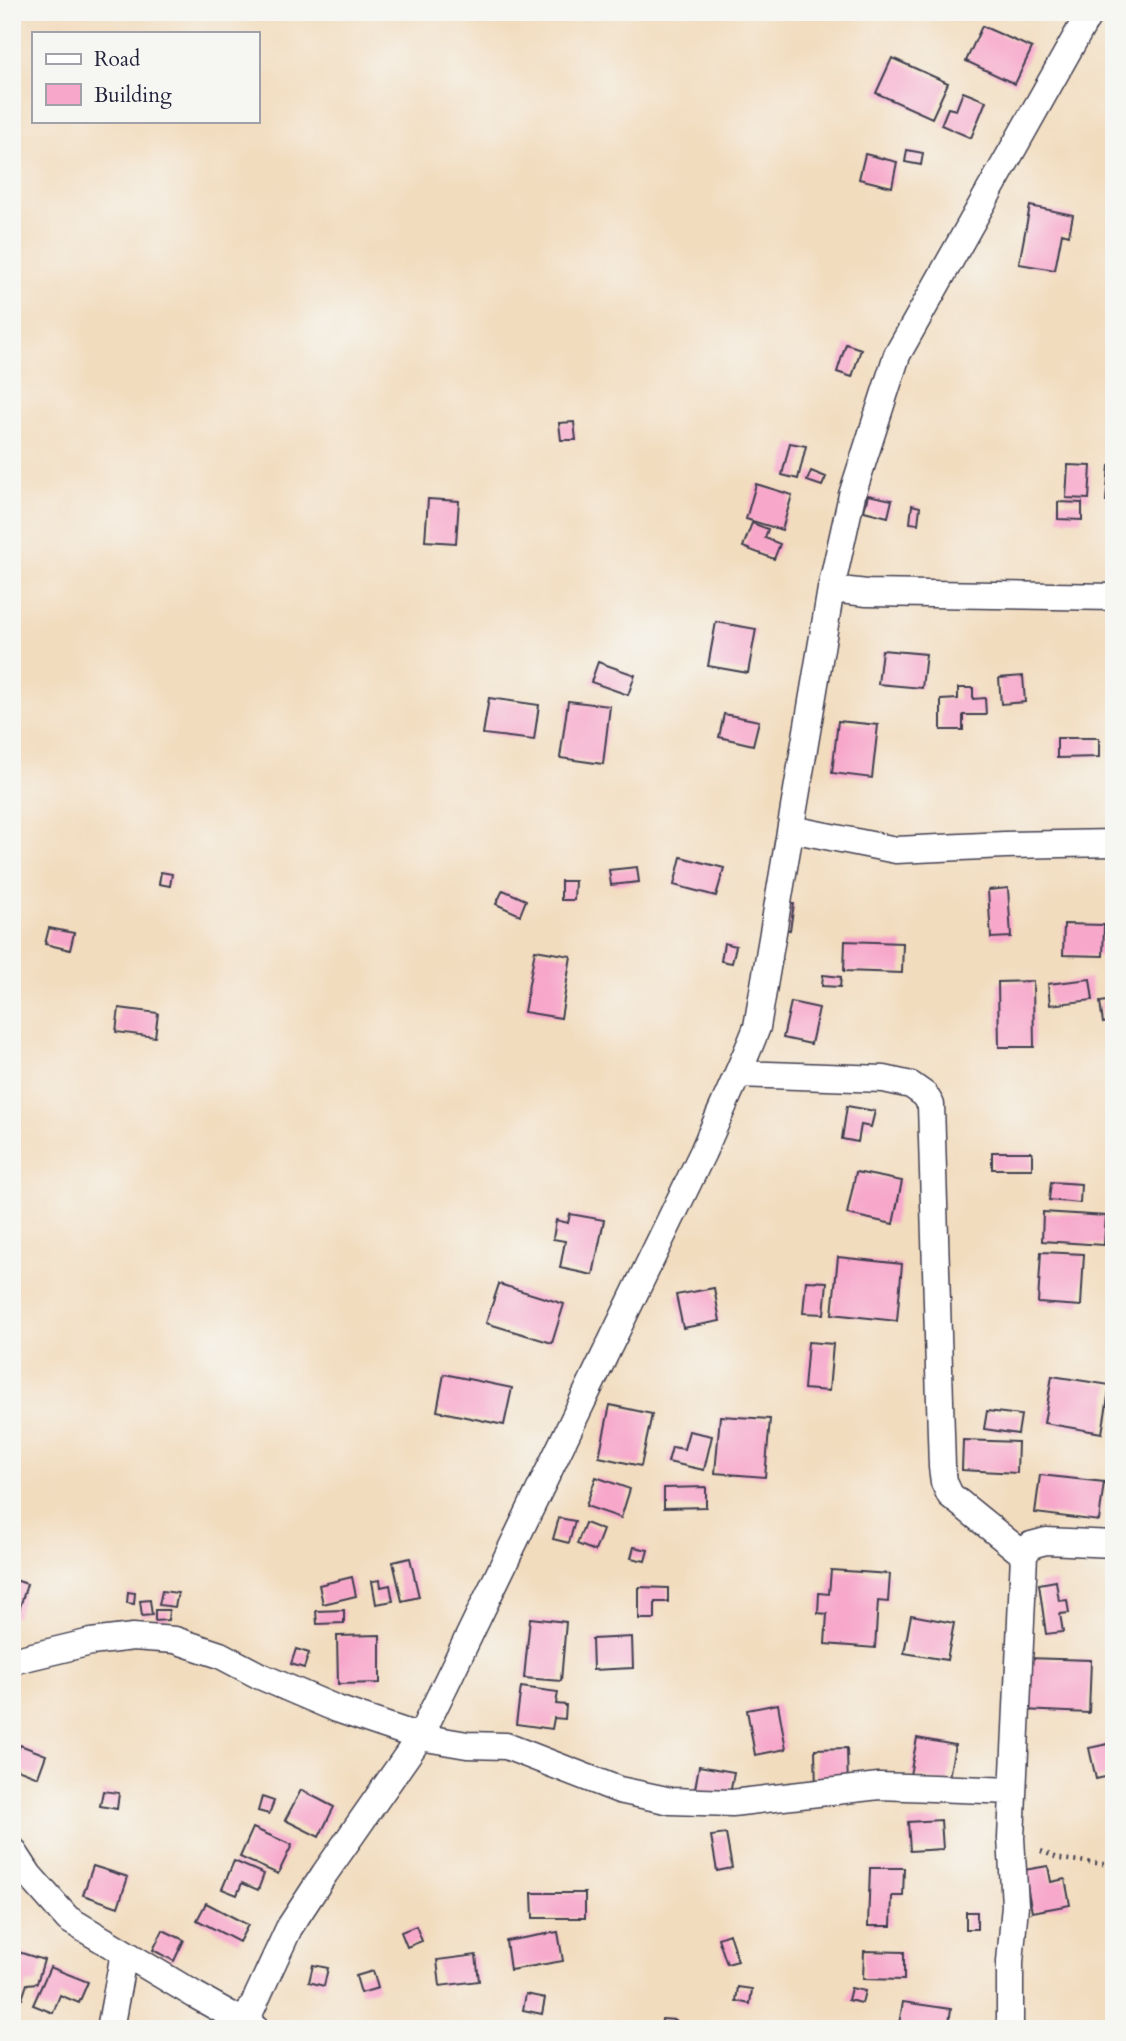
<svg xmlns="http://www.w3.org/2000/svg" width="1126" height="2041" font-family="Cardo,serif">
<style>
.building{fill:#f7a7ca}
.lines{fill:none;stroke-linecap:round;stroke-linejoin:round}
.street-casing{stroke:#413e4f;stroke-width:29}
.path{stroke:#413e4f;stroke-width:4.5;stroke-dasharray:2 5;stroke-linecap:butt}
.street{stroke:#fff;stroke-width:26}
</style>
<rect width="100%" height="100%" fill="#f6f6f2"/>
<filter id="ink" filterUnits="userSpaceOnUse"><feTurbulence type="fractalNoise" baseFrequency=".0143" numOctaves="2"/><feDisplacementMap in="SourceGraphic" scale="14" xChannelSelector="R" yChannelSelector="G"/><feConvolveMatrix kernelMatrix="1 2 1 2 8 2 1 2 1" color-interpolation-filters="sRGB"/></filter>
<filter id="wash" filterUnits="userSpaceOnUse"><feTurbulence type="fractalNoise" baseFrequency=".00686" numOctaves="4" result="noise"/><feDisplacementMap in="SourceGraphic" scale="28" xChannelSelector="R" yChannelSelector="G"/><feGaussianBlur stdDeviation="1.57" result="paint"/><feColorMatrix in="noise" values="0 0 0 0 0 0 0 0 0 0 0 0 0 0 0 0 0 1.4 0 .05"/><feComposite in="paint" operator="in"/></filter>
<g filter="url(#wash)">
<rect width="100%" height="100%" fill="#f2dcbe"/>
<g id="blocks">
<path class="building" d="M982,26L1032,48L1015,84L966,61Z
M892,58L948,83L932,118L876,93Z
M963,92L986,101L971,138L941,125L948,108L956,110Z
M907,150L923,153L921,165L905,162Z
M865,154L897,162L892,187L859,179Z
M1030,206L1073,215L1069,235L1062,233L1055,270L1019,264Z
M846,344L861,349L852,377L837,372Z
M574,422L576,440H561L559,423Z
M790,443L806,446L798,479L782,475Z
M1068,465L1091,466L1089,499L1066,498Z
M1109,466L1114,467V501H1106Z
M811,471L826,477L822,486L807,481Z
M756,484L792,495L782,530L746,519Z
M868,495L892,500L888,517L864,511Z
M428,499L459,501L456,543L425,541Z
M1058,502L1082,503V520L1058,519Z
M912,505L920,507L918,524L910,523Z
M752,523L768,529L765,538L780,544L774,559L743,547Z
M716,622L756,629L748,673L708,666Z
M882,650L926,654L922,688L878,684Z
M598,662L635,675L628,695L591,682Z
M1023,676L1025,702L1001,704L999,678Z
M958,688H973V699L985,698L986,715H963V730H941V700L958,699Z
M489,698L539,705L534,740L483,734Z
M568,701L610,706L603,764L560,758Z
M724,714L759,721L753,745L719,737Z
M838,721L878,725L872,778L832,773Z
M1057,738H1099V757L1057,758Z
M681,857L724,868L716,896L674,885Z
M637,867L639,882L611,885L609,870Z
M161,872L172,874L170,886L159,884Z
M561,881H575L574,900H561Z
M1008,888L1011,937L991,938L988,890Z
M503,890L526,900L520,915L496,904Z
M781,902L794,904L790,930L777,928Z
M1064,924L1104,925L1103,956L1063,955Z
M49,928L74,933L70,950L45,944Z
M845,941L903,943L902,973L844,971Z
M724,943L736,946L732,963L721,961Z
M535,950L571,956L561,1018L524,1012Z
M823,975L841,977L840,987L822,986Z
M1090,979L1093,1000L1050,1005L1048,984Z
M1033,981L1034,1047H999L998,982Z
M1114,1000V1021L1103,1023L1100,1002Z
M791,1002L819,1008L811,1044L783,1038Z
M119,1008L158,1013L155,1037L116,1032Z
M847,1106L875,1111L871,1127L861,1125L858,1142L842,1139Z
M992,1152H1032V1169H992Z
M856,1172L902,1181L893,1224L847,1214Z
M1051,1182L1081,1184L1080,1203L1049,1200Z
M1043,1212L1106,1216L1104,1245L1042,1241Z
M570,1214L604,1220L593,1275L560,1268L565,1241L553,1239L556,1220L568,1223Z
M1041,1252L1084,1254L1081,1306L1038,1303Z
M838,1257L902,1264L897,1321L832,1314Z
M806,1281L827,1282L824,1314L803,1313Z
M499,1284L564,1304L552,1343L486,1323Z
M714,1288L720,1321L683,1328L676,1295Z
M808,1342L833,1344L829,1391L804,1389Z
M444,1374L512,1388L504,1425L437,1411Z
M1052,1376L1110,1385L1102,1433L1044,1423Z
M610,1405L652,1414L641,1466L599,1457Z
M987,1411L1021,1415L1018,1434L984,1429Z
M720,1416L770,1419L765,1477L715,1473Z
M689,1431L712,1436L704,1470L668,1462L672,1447L684,1449Z
M963,1440L1018,1442L1017,1473L962,1470Z
M1040,1475L1104,1482L1099,1521L1035,1513Z
M596,1477L630,1489L621,1518L586,1506Z
M706,1487V1507L664,1508V1488Z
M559,1518L575,1521L569,1543L553,1539Z
M585,1523L603,1530L595,1551L577,1544Z
M634,1547L648,1550L645,1561L631,1558Z
M410,1558L419,1597L402,1601L393,1562Z
M831,1570L890,1574L888,1602L878,1601L875,1648L825,1644L827,1614L818,1613L819,1593L829,1594Z
M352,1577L356,1596L323,1604L319,1585Z
M12,1579L27,1584L17,1617L12,1615Z
M380,1580L381,1587L390,1585L393,1601L376,1604L372,1581Z
M1056,1581L1059,1601L1067,1600L1069,1613L1060,1614L1063,1632L1046,1634L1039,1584Z
M639,1587L668,1588V1602H655V1619H639Z
M162,1591L178,1593L175,1607L159,1605Z
M128,1592L135,1593L134,1604L127,1603Z
M150,1600L152,1615L142,1616L140,1601Z
M155,1610H169L168,1620L155,1621Z
M344,1610V1623L317,1624L316,1611Z
M911,1615L954,1623L947,1660L904,1653Z
M530,1618L566,1622L561,1681L524,1678Z
M380,1635V1683L338,1684L337,1636Z
M632,1637L633,1668L593,1670L592,1639Z
M296,1649L309,1653L304,1668L291,1664Z
M1026,1658L1091,1660L1089,1713L1023,1710Z
M521,1687L558,1692L556,1704L566,1705L565,1719L554,1718L552,1729L516,1724Z
M778,1704L786,1749L755,1755L747,1710Z
M917,1738L955,1745L948,1783L910,1775Z
M1108,1744L1114,1775L1096,1779L1089,1748Z
M20,1745L46,1755L38,1777L12,1767Z
M847,1748L848,1791L816,1792L815,1749Z
M699,1766L734,1772L729,1800L694,1795Z
M301,1790L334,1807L319,1837L285,1820Z
M103,1791L119,1793L117,1809L100,1806Z
M262,1797L274,1801L269,1814L258,1811Z
M941,1820L943,1849L910,1851L908,1822Z
M253,1828L292,1845L278,1874L240,1857Z
M726,1834L732,1868L717,1871L711,1836Z
M234,1861L264,1874L258,1890L242,1883L237,1895L222,1889Z
M93,1866L128,1877L118,1907L83,1895Z
M1048,1866L1051,1882L1065,1879L1070,1905L1032,1912L1024,1870Z
M870,1868H904L903,1896H892L891,1926H868Z
M532,1893H585V1918H533Z
M206,1903L248,1925L239,1942L197,1920Z
M966,1912H977V1929H966Z
M416,1926L422,1941L407,1947L401,1932Z
M163,1930L184,1940L174,1961L153,1950Z
M558,1932L563,1961L510,1970L506,1941Z
M729,1934L738,1961L727,1964L718,1938Z
M12,1950L44,1960L37,1983L27,1984L22,1999L12,1996Z
M864,1951L904,1952V1980L863,1979Z
M476,1955L479,1981L440,1986L437,1960Z
M313,1965L328,1968L324,1986L309,1982Z
M50,1967L88,1982L79,2003L60,1995L53,2013L33,2005Z
M373,1971L378,1988L361,1993L356,1976Z
M738,1987L752,1989L750,2004L736,2001Z
M851,1988L865,1991L862,2003L848,2000Z
M526,1994L545,1998L542,2014L523,2010Z
M903,2002L951,2009L948,2029H898Z
M662,2019L676,2020V2029H661Z"/>
</g>
</g>
<g filter="url(#ink)">
<use href="#blocks" fill-opacity="0" stroke="#413e4f" stroke-width="2"/>
<g class="lines">
<defs>
<path id="street" d="M831,589L867,593L1114,597
M791,829L896,850L1005,845L1114,843
M738,1074L884,1079L911,1085L925,1095L931,1105L942,1467L944,1482L950,1495L1024,1555
M12,1661L91,1642L133,1637L175,1640L220,1655L260,1676L337,1709L372,1721L420,1737L467,1745L506,1746L619,1790L671,1801L732,1803L879,1786L1013,1791
M12,1849L29,1875L68,1919L195,1995L256,2029
M245,2023L289,1928L325,1873L420,1737L703,1152C721,1110 741,1069 757,1027L831,589L852,495L897,355L1090,12
M110,2029L124,1953
M1010,2029V1962L1015,1905L1011,1838L1024,1555L1031,1545L1046,1541L1114,1544"/>
</defs>
<use href="#street" class="street-casing"/>
<path class="path" d="M1041,1851L1060,1859L1114,1865"/>
<use href="#street" class="street"/>
</g>
</g>
<rect width="1126" height="2041" fill="none" stroke="#f6f6f2" stroke-width="42"/>
<rect x="32" y="32" width="228" height="91" fill="#f6f6f2" stroke="#a1a1a9" stroke-width="2"/>
<rect x="46" y="54" width="35" height="10" fill="#ffffff" stroke="#a1a1a9" stroke-width="2"/>
<text x="94" y="66" font-size="21" fill="#22223b">Road</text>
<rect x="46" y="84" width="35" height="21" fill="#f7a7ca" stroke="#a1a1a9" stroke-width="2"/>
<text x="94" y="102" font-size="21" fill="#22223b">Building</text>
</svg>
